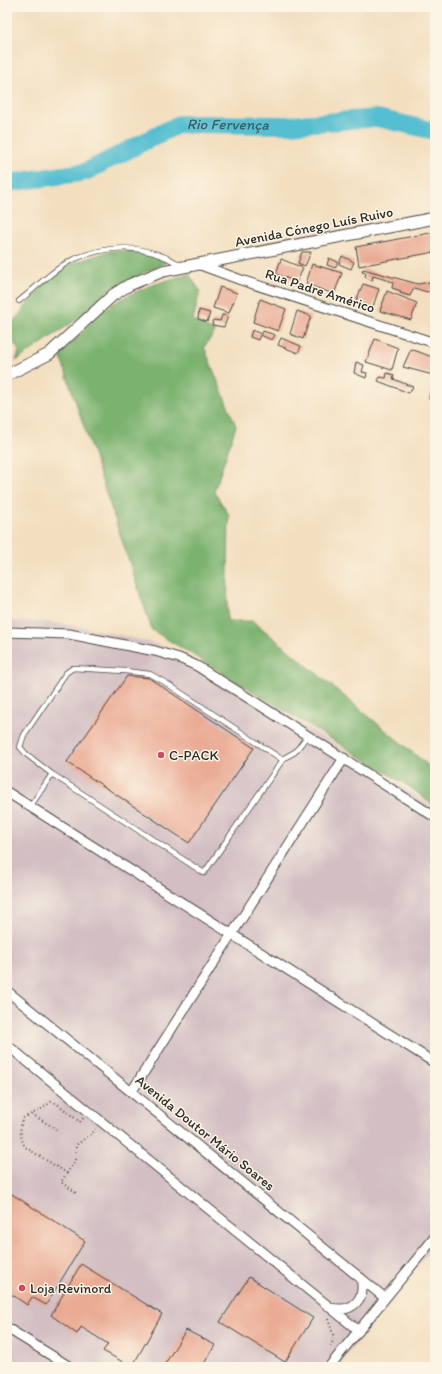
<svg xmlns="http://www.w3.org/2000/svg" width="442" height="1374" font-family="Itim,sans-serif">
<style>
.industrial{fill:#d2bec3}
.forest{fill:#7bb270;stroke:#536e4e}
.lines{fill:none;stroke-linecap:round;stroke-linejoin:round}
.river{stroke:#54bed0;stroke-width:18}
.building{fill:#eaab94}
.service-casing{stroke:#494641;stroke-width:6}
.minor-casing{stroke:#494641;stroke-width:11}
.tertiary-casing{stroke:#494641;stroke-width:13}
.path{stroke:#494641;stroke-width:2;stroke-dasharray:1 3;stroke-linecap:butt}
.service{stroke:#fff;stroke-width:4.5}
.minor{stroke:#fff;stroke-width:9}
.tertiary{stroke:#fff;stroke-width:11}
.poi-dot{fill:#d1495b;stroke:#fcf5e5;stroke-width:1.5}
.labels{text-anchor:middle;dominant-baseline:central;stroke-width:3;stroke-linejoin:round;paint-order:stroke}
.street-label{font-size:14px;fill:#2b2b2b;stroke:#fcf5e5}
.poi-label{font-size:14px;fill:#2b2b2b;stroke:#fcf5e5;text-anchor:start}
.water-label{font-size:15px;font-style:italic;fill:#395e65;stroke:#fcf5e5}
</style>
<rect width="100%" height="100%" fill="#fcf5e5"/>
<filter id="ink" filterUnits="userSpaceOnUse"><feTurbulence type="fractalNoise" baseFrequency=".025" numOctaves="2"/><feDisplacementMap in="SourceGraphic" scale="8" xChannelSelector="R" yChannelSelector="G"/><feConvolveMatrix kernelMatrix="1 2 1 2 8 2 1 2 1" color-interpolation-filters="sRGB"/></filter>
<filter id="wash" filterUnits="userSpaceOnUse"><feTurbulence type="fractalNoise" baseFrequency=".012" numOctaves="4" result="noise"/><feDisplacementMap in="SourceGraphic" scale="16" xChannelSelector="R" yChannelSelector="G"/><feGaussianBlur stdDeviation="0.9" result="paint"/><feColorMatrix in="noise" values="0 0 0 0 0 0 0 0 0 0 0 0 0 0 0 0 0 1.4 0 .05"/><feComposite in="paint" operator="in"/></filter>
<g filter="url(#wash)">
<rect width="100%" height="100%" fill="#f3dfc0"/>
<path class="industrial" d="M7,621L47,622L83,627L157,644L183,653L345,750L435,809V1244L337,1367H7Z"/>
<path class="forest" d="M110,251H134L169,261L111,288L77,319L16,361L19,351L7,330L45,282L65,266Z
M189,274L200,291L193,320L215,332L204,347L236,426L214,492L229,515L227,621H253L435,771V807L410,787L152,630L60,355C73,342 85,328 98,315C124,293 157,283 189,274Z"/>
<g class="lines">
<path class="river" id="s1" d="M7,183L85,172L179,124L288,125L377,118L435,131"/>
</g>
<g id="blocks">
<path class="building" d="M435,232V252L359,266L356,247Z
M302,252H311L305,266L298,263Z
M342,256L354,262L351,269L339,264Z
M329,258L338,262L335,268L327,265Z
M281,259L303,268L297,282L276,274Z
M312,264L342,273L334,294L306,284Z
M363,269L418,284L435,281V288L427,292L414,288L410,296L400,293L401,291L392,288L393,282L373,276L372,281L365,277L366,273L362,272Z
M363,284L379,289L372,309L355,303Z
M220,287L237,293L229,313L213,308Z
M387,291L417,303L411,320L380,311Z
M260,299L286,309L278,331L253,322Z
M199,310L210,313L207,322L198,319Z
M297,311L311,316L303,339L290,334Z
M222,315L228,316L224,327L212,325L213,320L220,321Z
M252,330L261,334L263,331L275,335L272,340L260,335L258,340L250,337Z
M281,338L301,346L298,353L278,345Z
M375,339L398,348L392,370L366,362Z
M411,349L435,358L433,375L403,367Z
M356,362L364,365L362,372L367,373L366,378L354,373Z
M387,373L394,375L393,379L413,387L409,393L378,381L380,377L386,378Z
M431,392L435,394V401L429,399Z
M127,676L149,678L254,748L189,843L67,762Z
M7,1191L85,1241L46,1305L32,1297L27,1305L7,1291Z
M81,1264L162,1314L132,1367L103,1351L108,1344L81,1327L77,1334L51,1315Z
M249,1277L313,1318L285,1362L220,1322Z
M186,1330L215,1345L202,1367H163Z"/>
</g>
</g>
<g filter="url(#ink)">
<use href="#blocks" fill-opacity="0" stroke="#494641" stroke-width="1"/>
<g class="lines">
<defs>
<path id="service" d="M19,301C36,288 52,270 72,260C110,243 145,244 181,265
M52,774L26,754L20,747L24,735L66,673L73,668L125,671L150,674L166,683L283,760
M30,807L52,774L204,873L284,758L295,752L308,735"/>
<path id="minor" d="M198,264L241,280L435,343
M7,632L69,634L155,651L179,658L197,666L258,704L435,817
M7,792L435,1063
M7,991L385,1298
M7,1045L359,1331
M132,1091L344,758
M331,1308C353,1313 366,1299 361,1278
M7,1328L70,1367
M329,1367L435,1237"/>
<path id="tertiary" d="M7,375L49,354L113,295L129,285L163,271L435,218"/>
</defs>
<use href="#service" class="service-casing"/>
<use href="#minor" class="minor-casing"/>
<use href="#tertiary" class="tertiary-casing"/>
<path class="path" d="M32,1114L59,1131
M83,1118L80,1122L56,1103L51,1102L40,1110L23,1118C19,1128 20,1138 25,1147L67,1173L75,1161L76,1145L92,1134L95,1129
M67,1173L61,1182L78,1194
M328,1319L334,1337L330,1349"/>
<use href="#service" class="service"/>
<use href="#minor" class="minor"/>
<use href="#tertiary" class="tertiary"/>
</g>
</g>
<g class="poi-dot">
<circle cx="161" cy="755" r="4"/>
<circle cx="22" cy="1288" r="4"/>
</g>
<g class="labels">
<g class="street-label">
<text transform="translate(314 227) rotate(-11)">Avenida Cónego Luís Ruivo</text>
<text transform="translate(320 291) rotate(18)">Rua Padre Américo</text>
<text transform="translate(205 1133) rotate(39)">Avenida Doutor Mário Soares</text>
</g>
<g class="poi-label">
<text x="169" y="755">C-PACK</text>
<text x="30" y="1288">Loja Revinord</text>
</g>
<g class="water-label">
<text stroke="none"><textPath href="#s1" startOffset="233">Rio Fervença</textPath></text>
</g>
</g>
<rect width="442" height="1374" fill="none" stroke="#fcf5e5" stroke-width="24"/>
</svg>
